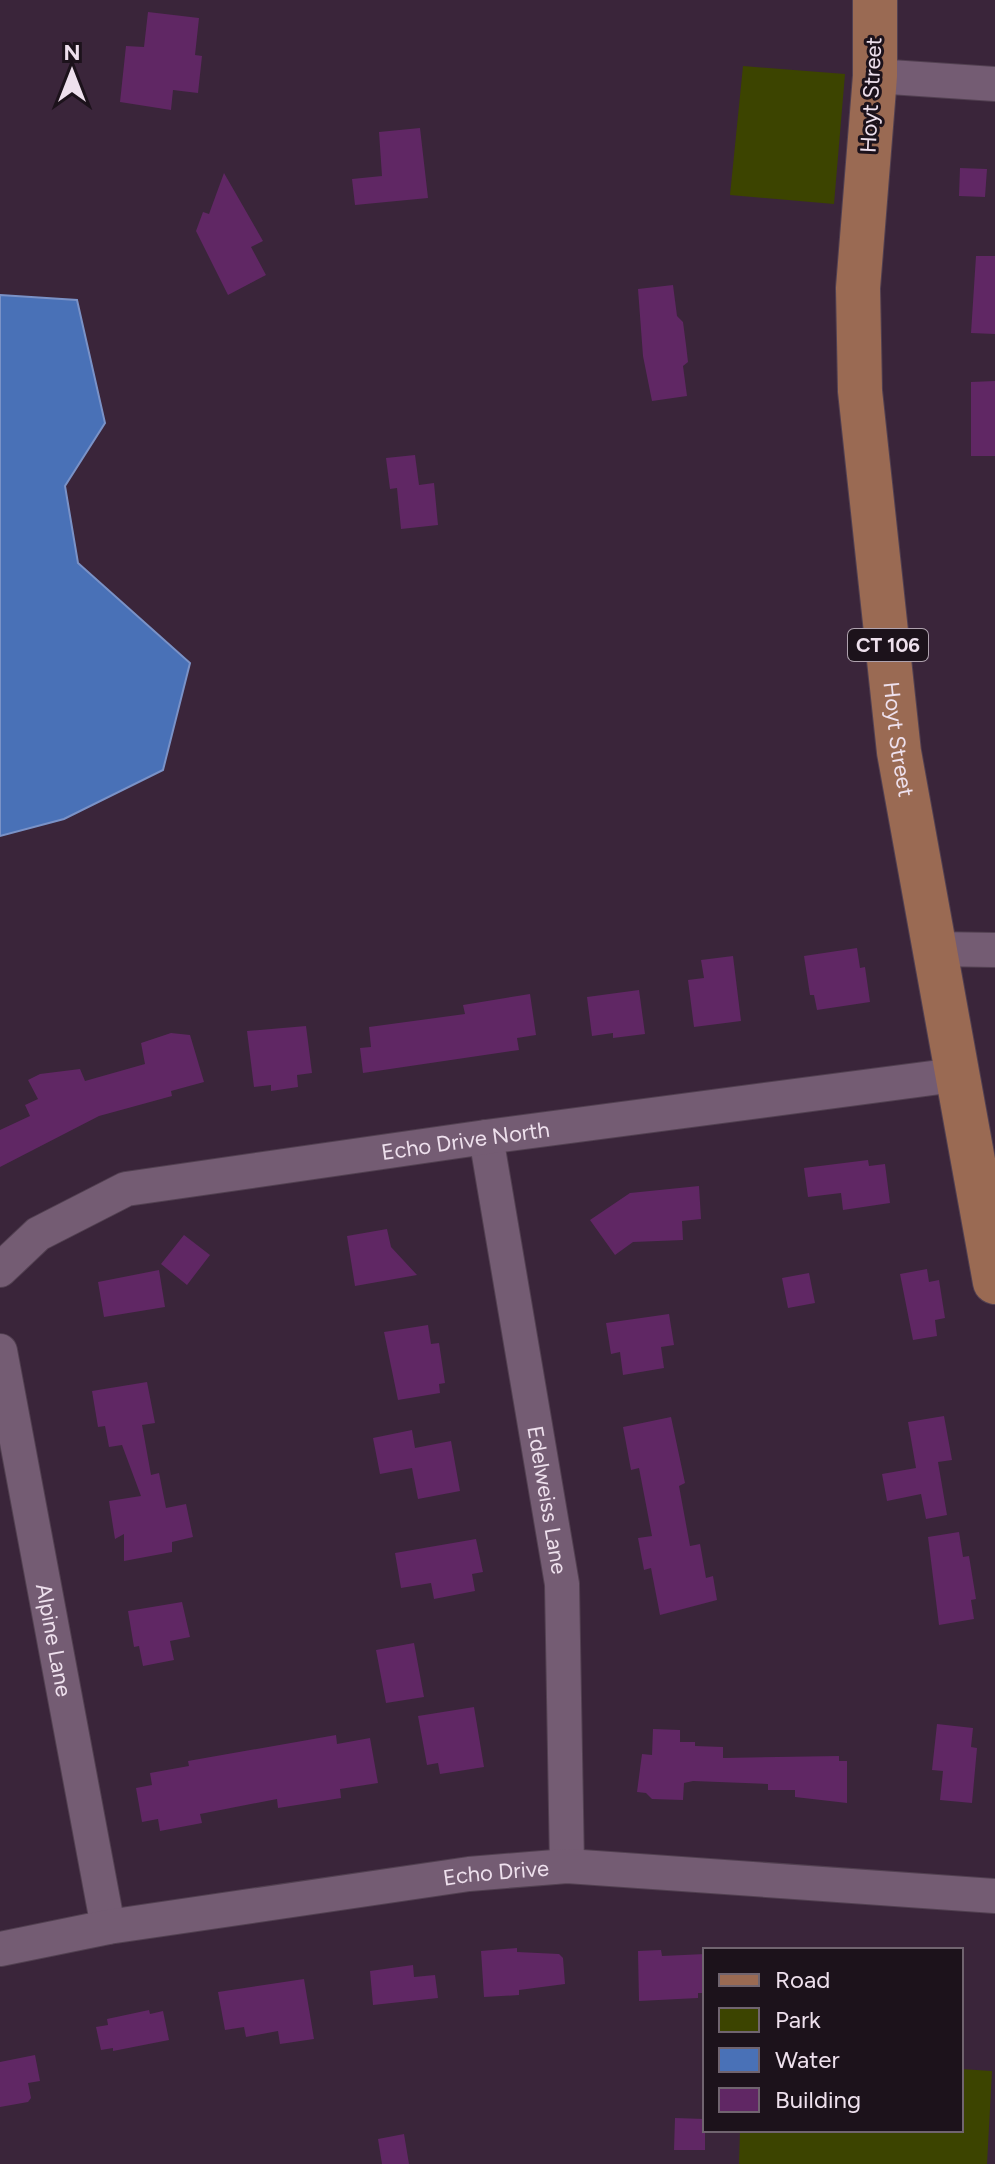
<svg xmlns="http://www.w3.org/2000/svg" width="995" height="2164" font-family="Figtree,sans-serif">
<style>
.green{fill:#3c4400}
.water{fill:#4971b7;stroke:#7a92c7;stroke-width:2}
.building{fill:#602764}
.lines{fill:none;stroke-linecap:round;stroke-linejoin:round}
.minor-casing{stroke:#524051;stroke-width:36}
.primary-casing{stroke:#524051;stroke-width:46}
.minor{stroke:#745c73;stroke-width:34}
.primary{stroke:#9a6a53;stroke-width:44}
.labels{text-anchor:middle;dominant-baseline:central;stroke-width:6;stroke-linejoin:round;paint-order:stroke}
.shield{fill:#1c121b;stroke:#afa2ae;stroke-width:2}
.shield-label{font-size:20px;font-weight:bold;fill:#eee0ed}
.street-label{font-size:22px;fill:#eee0ed;stroke:#1c121b}
</style>
<rect width="100%" height="100%" fill="#3a253a"/>
<path class="green" d="M743,66L845,74L834,204L730,195Z
M961,2069L992,2071L987,2164H739L740,2130H961Z"/>
<path class="water" d="M0,295L77,300L105,423L65,486L78,563L190,663L163,770L64,819L0,836Z"/>
<path class="building" d="M148,12L199,18L195,55L202,56L198,93L173,90L171,110L120,102L126,46L144,47Z
M420,128L428,198L355,205L352,179L382,176L379,132Z
M960,168L987,169L985,197L959,196Z
M224,173L263,241L251,247L266,275L228,295L196,231L203,212L209,214Z
M976,256H995V334L971,333Z
M673,285L677,316L683,322L686,345L688,362L683,366L687,396L652,401L643,356L638,289Z
M995,381V456H971V382Z
M415,455L419,485L434,483L438,525L401,529L397,488L390,489L386,458Z
M857,948L860,968L865,967L870,1002L817,1010L814,995H810L804,956Z
M733,956L741,1021L694,1027L688,980L704,978L701,960Z
M639,990L645,1034L613,1038V1033L592,1036L587,997Z
M530,994L536,1035L517,1038L519,1050L363,1073L360,1048L371,1047L369,1027L465,1014L463,1005Z
M306,1026L312,1073L297,1075L298,1087L271,1091V1085L254,1087L247,1031Z
M171,1033L190,1035L204,1082L171,1091L172,1096L99,1116L0,1167V1130L30,1116L25,1105L38,1099L28,1080L40,1074L80,1069L85,1081L145,1064L141,1043Z
M868,1160L869,1166L885,1164L890,1203L843,1210L841,1193L808,1197L804,1168Z
M699,1186L701,1219L682,1221L683,1240L633,1242L615,1255L590,1220L630,1193Z
M387,1229L391,1247L417,1275L355,1286L347,1236Z
M184,1235L210,1255L187,1285L161,1264Z
M927,1269L929,1282L939,1280L945,1318L935,1320L937,1336L913,1340L900,1274Z
M159,1270L165,1307L104,1317L98,1282Z
M809,1273L815,1303L788,1308L782,1278Z
M669,1314L674,1345L661,1347L664,1368L623,1375L620,1352L611,1354L606,1323Z
M428,1325L431,1344L439,1343L445,1383L439,1384L440,1393L398,1400L384,1332Z
M147,1382L155,1423L142,1425L151,1475L159,1473L166,1508L186,1504L193,1537L172,1542V1552L124,1561V1534L115,1539L109,1501L141,1496L122,1445L109,1447L105,1426L98,1427L92,1391Z
M944,1416L952,1460L938,1462L947,1515L926,1519L921,1494L887,1501L882,1474L916,1468L908,1422Z
M671,1417L685,1483L679,1486L690,1546L700,1544L706,1578L713,1576L717,1600L660,1615L651,1568L644,1570L638,1538L652,1536L639,1468L631,1470L623,1427Z
M412,1430L415,1448L451,1441L460,1491L418,1499L412,1468L380,1474L373,1438Z
M959,1532L963,1557L969,1556L976,1599L971,1600L974,1619L939,1625L928,1537Z
M476,1539L483,1572L472,1574L475,1591L434,1599L431,1583L401,1588L395,1553Z
M182,1602L190,1637L170,1641L174,1660L143,1666L139,1646L134,1647L128,1611Z
M414,1643L424,1697L386,1703L376,1650Z
M474,1707L484,1767L440,1774L438,1763L427,1765L418,1716Z
M937,1724L973,1728L971,1747L977,1748L972,1803L940,1800L943,1771L932,1770Z
M653,1729L680,1730V1742H695V1746L723,1747V1758L839,1756V1761H847V1803L795,1797V1790H768V1784L693,1781L684,1783L683,1800L652,1799L646,1793L637,1792L642,1754L652,1755Z
M336,1735L337,1744L370,1738L378,1783L340,1789L341,1798L278,1808L277,1799L200,1814L202,1823L160,1831L158,1819L142,1822L136,1788L152,1785L150,1773L189,1766L188,1761Z
M517,1948V1952L559,1954L563,1958L565,1984L519,1990V1995L484,1997L481,1951Z
M661,1950L662,1956L705,1954V1993H698V1998L639,2001L638,1951Z
M413,1965L414,1977L435,1975L438,1998L373,2005L370,1971Z
M304,1979L314,2039L280,2044L278,2031L246,2037L244,2027L225,2030L218,1992Z
M149,2010L150,2014L163,2011L169,2040L113,2051V2048L101,2050L96,2027L108,2025L107,2019Z
M35,2055L40,2081L28,2083L31,2098L28,2102L0,2107V2062Z
M675,2118L705,2119V2150H674Z
M404,2134L409,2164H382L378,2139Z"/>
<g class="lines">
<defs>
<g id="minor">
<path d="M875,76L995,84"/>
<path d="M936,949L995,950"/>
<path id="s1" d="M486,1137L562,1584L567,1866"/>
<path id="s2" d="M0,1270L38,1234L126,1189L486,1137L955,1075"/>
<path id="s3" d="M0,1351L108,1927"/>
<path id="s4" d="M0,1949L108,1927L469,1874L567,1866L995,1896"/>
</g>
<g id="primary">
<path id="s5" d="M875,0V76L858,288L860,391L899,752L995,1282"/>
</g>
</defs>
<use href="#minor" class="minor-casing"/>
<use href="#primary" class="primary-casing"/>
<use href="#minor" class="minor"/>
<use href="#primary" class="primary"/>
</g>
<g class="labels">
<rect class="shield" x="848" y="629" width="80" height="32" rx="6"/>
<g class="shield-label">
<text x="888" y="645">CT 106</text>
</g>
<g class="street-label">
<text transform="translate(871 95) rotate(-87)">Hoyt Street</text>
<text stroke="none"><textPath href="#s5" startOffset="742">Hoyt Street</textPath></text>
<text stroke="none"><textPath href="#s2" startOffset="494">Echo Drive North</textPath></text>
<text stroke="none"><textPath href="#s1" startOffset="368">Edelweiss Lane</textPath></text>
<text stroke="none"><textPath href="#s3" startOffset="294">Alpine Lane</textPath></text>
<text stroke="none"><textPath href="#s4" startOffset="502">Echo Drive</textPath></text>
</g>
</g>
<rect x="703" y="1948" width="260" height="184" fill="#1c121b" stroke="#70646f" stroke-width="2"/>
<rect x="719" y="1974" width="40" height="12" fill="#9a6a53" stroke="#70646f" stroke-width="2"/>
<text x="775" y="1988" font-size="24" fill="#eee0ed">Road</text>
<rect x="719" y="2008" width="40" height="24" fill="#3c4400" stroke="#70646f" stroke-width="2"/>
<text x="775" y="2028" font-size="24" fill="#eee0ed">Park</text>
<rect x="719" y="2048" width="40" height="24" fill="#4971b7" stroke="#70646f" stroke-width="2"/>
<text x="775" y="2068" font-size="24" fill="#eee0ed">Water</text>
<rect x="719" y="2088" width="40" height="24" fill="#602764" stroke="#70646f" stroke-width="2"/>
<text x="775" y="2108" font-size="24" fill="#eee0ed">Building</text>
<g transform="translate(72 72)" stroke="#1c121b" stroke-width="6" paint-order="stroke">
<path d="M0-6L14 30L0 20L-14 30Z" fill="#eee0ed"/>
<text y="-12" font-size="22" font-weight="bold" text-anchor="middle" fill="#eee0ed">N</text>
</g>
</svg>
